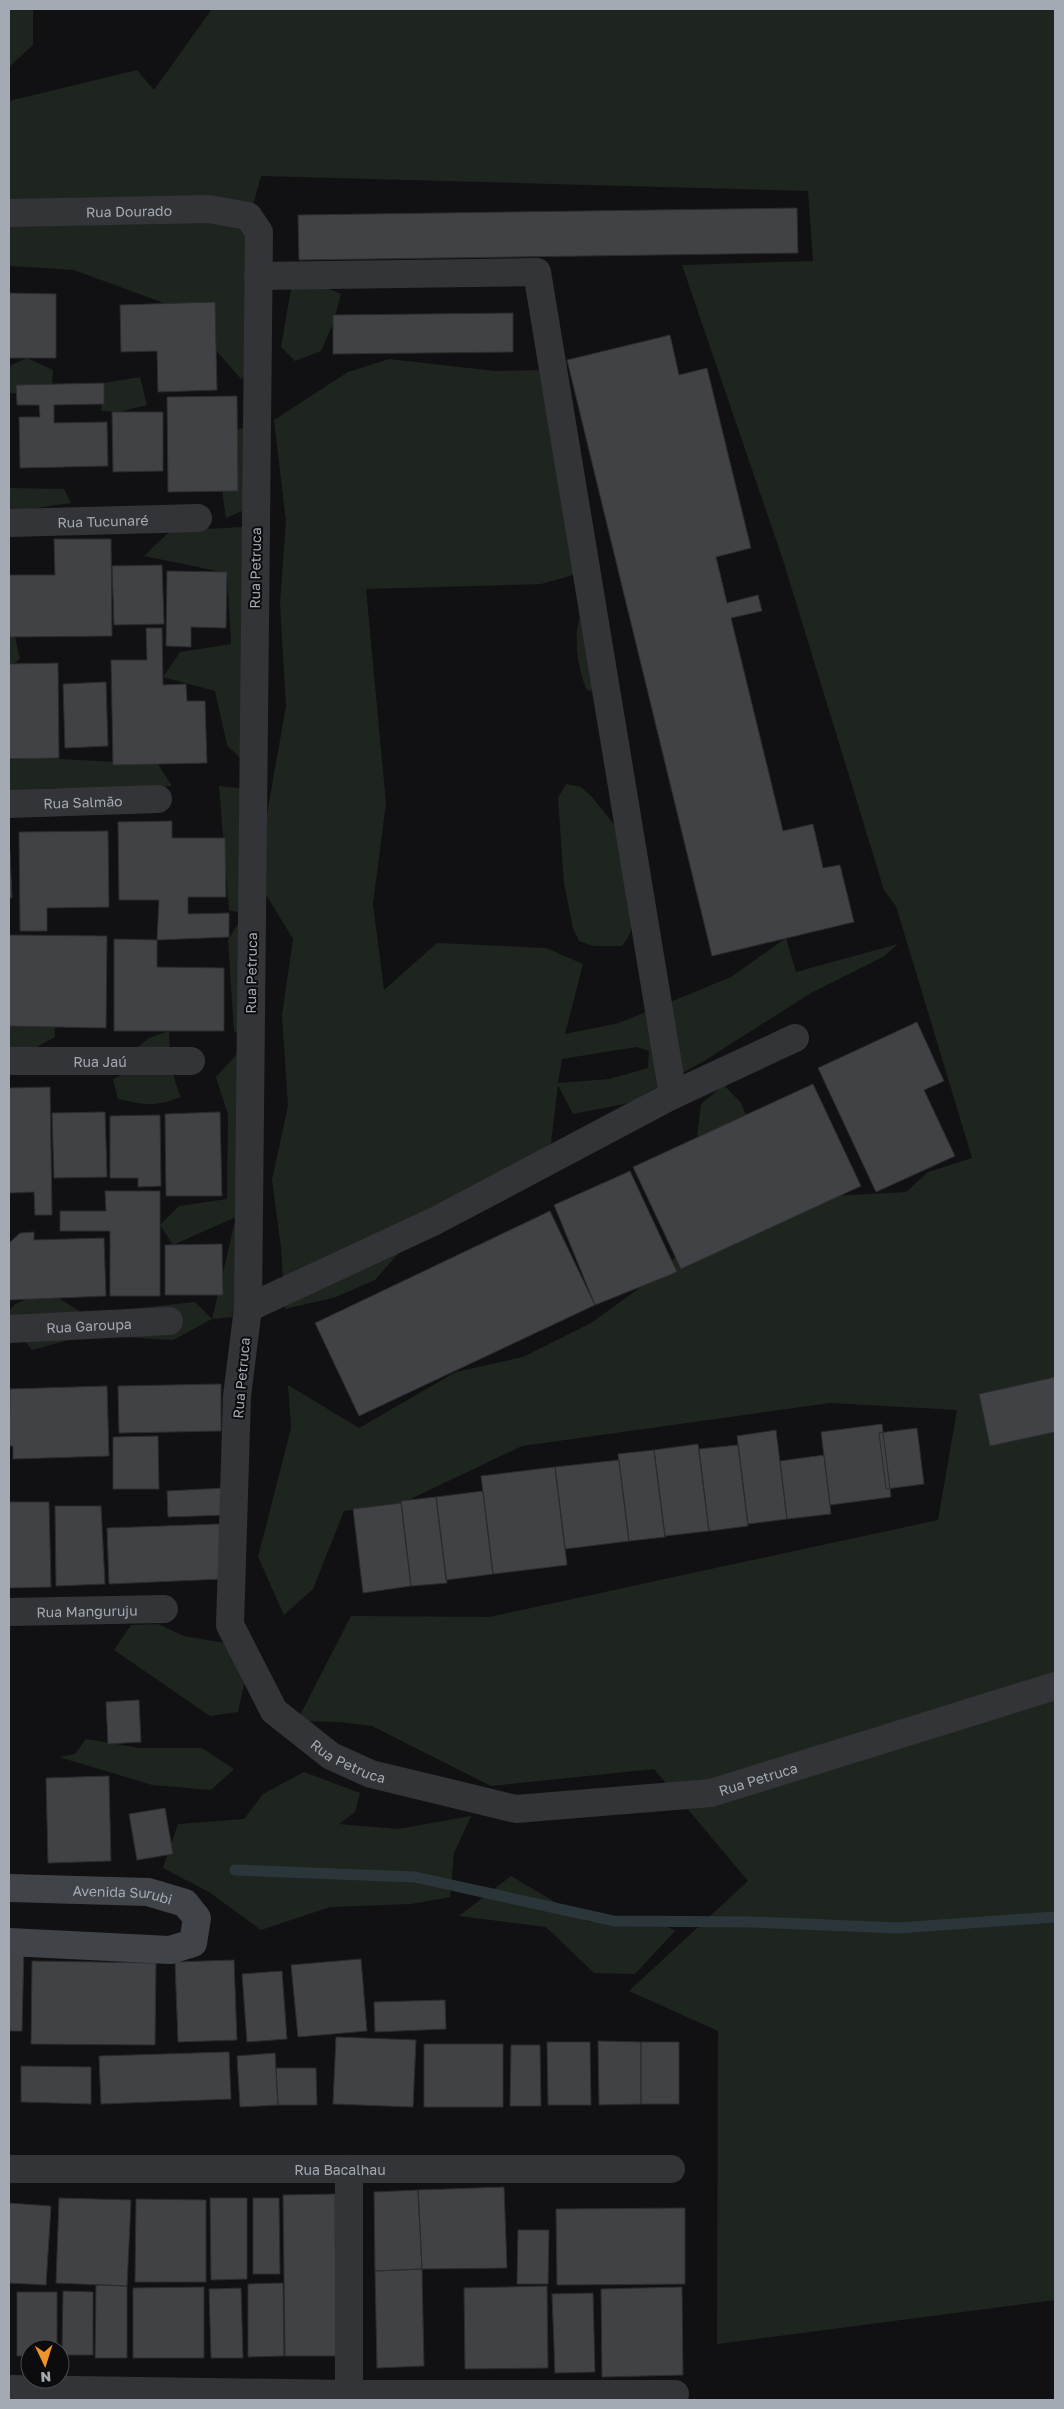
<svg xmlns="http://www.w3.org/2000/svg" width="1064" height="2409" font-family="'Golos Text',sans-serif">
<style>
.green{fill:#1e251e;fill-rule:evenodd}
.lines{fill:none;stroke-linecap:round;stroke-linejoin:round}
.stream{stroke:#2b363b;stroke-width:11}
.building{fill:#404246;stroke:#2b2c2f}
.street{stroke:#323438;stroke-width:28}
.secondary{stroke:#404348;stroke-width:28}
.labels{text-anchor:middle;dominant-baseline:central;stroke-width:4;stroke-linejoin:round;paint-order:stroke}
.street-label{font-size:14px;fill:#a3aab3;stroke:#0c0c0e}
</style>
<rect width="100%" height="100%" fill="#111113"/>
<path class="green" d="M9,9H33V45L9,67Z
M212,9H1055V2300L717,2344L718,2031L629,1991L748,1881L654,1769L491,1786L372,1726L340,1722L297,1721L351,1616L489,1617L938,1520L957,1410L830,1403L522,1446L402,1503L344,1511L313,1589L284,1615L258,1557L291,1428L288,1385L359,1428L456,1372L523,1357L591,1323L659,1274L705,1226L814,1197L906,1192L928,1172L972,1158L896,906L884,890L783,560L682,265L813,261L808,191L261,176L245,233L266,259L272,356L241,379L180,309L74,270L9,266V101L137,70L154,90Z
M318,284L341,294L333,324L321,351L295,361L281,347L291,289Z
M27,358L53,370L52,385L24,394L9,393V366Z
M389,359L495,371L545,370L577,574L541,584L366,589L386,803L373,904L384,990L437,943L546,948L583,964L565,1034L619,1023L731,977L786,938L796,972L898,944L883,957L811,993L704,1061L629,1103L573,1114L558,1085L550,1151L405,1246L375,1280L336,1297L285,1309L281,1247L272,1180L288,1106L282,1015L293,939L265,893L262,842L286,706L280,603L286,522L274,420L348,372ZM636,1047L649,1051L648,1068L609,1079L558,1083L562,1059Z
M140,377L147,405L119,412L101,411L104,383Z
M259,428L256,505L226,518C220,485 222,462 232,429Z
M9,488L64,489L71,503L9,512Z
M242,527L257,563L244,762L227,745L215,691L163,677L180,652L231,644L227,573L144,556L170,531Z
M601,597L606,603V610L594,692L587,690C578,672 570,625 585,609C590,604 596,601 601,597Z
M9,624L14,632L20,659L9,667Z
M39,758L158,764L172,786L113,789L50,788L9,795V760Z
M566,784L581,787L592,797L619,831L633,918L630,934L622,946H593L579,941L573,928L564,883L558,798Z
M219,786L239,788L249,805L247,1041L234,1031L228,940L244,914L229,910Z
M54,1012L55,1037L9,1062V1025L21,1016Z
M169,1031C170,1055 171,1076 181,1097C155,1107 145,1105 118,1099L113,1079L138,1067L128,1055L149,1038Z
M238,1053L241,1280L232,1317L212,1319L173,1340L104,1336L69,1340L32,1350L9,1320V1311L15,1304L47,1291L84,1314L195,1302L212,1319L236,1217L173,1245L160,1225L179,1206L227,1199L228,1115L216,1077Z
M724,1085L741,1103L751,1127L718,1135L697,1137L701,1104Z
M158,1624L184,1636L225,1643L242,1662L244,1684L238,1712L210,1716L114,1650L131,1625Z
M86,1739L140,1748H202L234,1769L211,1790L152,1785L59,1757L75,1754Z
M304,1772L360,1793L355,1812L339,1824L398,1829L471,1816L454,1853L450,1897L411,1904L330,1907L261,1930L209,1892L163,1868L178,1824L244,1819L263,1794Z
M511,1876L589,1922L655,1920L675,1931L635,1974L594,1973L546,1927L459,1916Z"/>
<g class="lines">
<path class="stream" d="M235,1870L415,1877L614,1921L753,1922L897,1928L1055,1917"/>
</g>
<path class="building" d="M797,208L798,253L299,260L298,215Z
M9,293L56,294V358H9Z
M215,302L217,390L158,392L157,351L121,352L120,305Z
M513,313V352L333,354V315Z
M670,335L679,375L707,368L751,548L716,557L727,603L758,595L762,611L731,618L783,831L813,824L823,868L840,865L854,922L712,956L567,360Z
M104,383V404L54,405V423L107,422L108,466L20,468L19,417H40L39,405H17L16,385Z
M237,396L238,491L168,492L167,397Z
M112,412H163V471L113,472Z
M54,539H111L112,636L9,637V575H55Z
M162,565L164,624L114,625L112,566Z
M167,571L227,572L226,628L191,627V647L166,646Z
M146,628H162L163,685L186,684L187,701H205L207,763L113,765L111,660H147Z
M58,663L59,758L9,759V664Z
M106,682L108,746L65,748L63,684Z
M172,821V838H225L226,897H188V914L229,913V937L157,940L159,900H119L118,822Z
M108,831L109,907L47,908V931H20L19,832Z
M9,850H10L12,898H9Z
M9,935L107,936L106,1028L9,1026Z
M114,939L157,940V967L224,968V1031H114Z
M917,1022L944,1081L924,1090L955,1156L876,1192L818,1068Z
M813,1084L861,1186L681,1269L633,1167Z
M50,1087L52,1215H35L34,1192L9,1193V1088Z
M105,1112L107,1177L54,1178L52,1113Z
M220,1112L222,1196H166L165,1114Z
M160,1115L161,1186L138,1187V1178H110V1116Z
M630,1171L677,1272L595,1305L554,1205Z
M105,1191H160V1296H110V1231H60V1211H106Z
M550,1211L595,1305L359,1416L315,1323Z
M34,1232V1240L104,1238L106,1296L9,1300V1243L20,1233Z
M222,1244L223,1295H165V1245Z
M1055,1377V1432L990,1446L979,1394Z
M221,1384V1431L119,1433L118,1386Z
M107,1386L109,1456L13,1459V1446H9L10,1389Z
M882,1424L891,1497L830,1505L821,1432Z
M917,1428L924,1484L886,1489L879,1433Z
M776,1430L787,1519L748,1524L737,1436Z
M158,1436L159,1489H113V1437Z
M698,1444L709,1531L665,1536L654,1450Z
M738,1445L748,1526L709,1531L699,1449Z
M654,1450L665,1537L629,1541L618,1454Z
M824,1455L831,1514L787,1519L780,1461Z
M619,1460L629,1541L565,1549L555,1467Z
M555,1467L567,1565L493,1574L481,1476Z
M225,1488L226,1515L168,1517L167,1491Z
M483,1491L493,1574L446,1580L436,1497Z
M436,1497L447,1583L411,1586L401,1501Z
M9,1502H49L51,1587L9,1588Z
M401,1503L411,1586L363,1593L353,1509Z
M55,1506H101L105,1584L56,1586Z
M220,1524L222,1579L109,1584L107,1528Z
M139,1700L141,1742L108,1744L106,1702Z
M109,1776L111,1861L48,1863L46,1778Z
M165,1808L173,1854L137,1860L129,1814Z
M9,1946H24L22,2031H9Z
M361,1959L367,2031L298,2037L291,1965Z
M234,1960L237,2040L178,2042L175,1962Z
M32,1961L156,1963L155,2045L31,2044Z
M282,1971L287,2039L247,2042L242,1974Z
M445,2000L446,2029L375,2032L374,2002Z
M336,2037L416,2040L413,2107L333,2104Z
M598,2041L641,2042V2104L599,2105Z
M547,2042H590L591,2105H548Z
M641,2042H679V2104H641Z
M424,2044H503V2107H424Z
M511,2045H540L541,2106H510Z
M229,2052L231,2099L101,2104L99,2056Z
M275,2053L278,2105L240,2107L237,2056Z
M21,2066L91,2067V2104L21,2102Z
M276,2068H316L317,2105H278Z
M504,2187L507,2268L422,2269L418,2190Z
M418,2190L422,2269L375,2271L374,2192Z
M335,2194L336,2356H285L283,2195Z
M59,2198L131,2200L127,2286L56,2283Z
M210,2198H247V2279L211,2280Z
M253,2198H279L280,2274H253Z
M136,2199L206,2200V2282H135Z
M9,2203L51,2206L46,2285L9,2283Z
M685,2208V2284L557,2285L556,2209Z
M518,2230H549L548,2284H517Z
M422,2269L424,2366L377,2368L375,2271Z
M283,2283L284,2356L248,2357V2284Z
M96,2285L127,2286V2358H95Z
M547,2286L548,2368L465,2369L464,2288Z
M204,2287V2358H133V2288Z
M682,2287L683,2375L602,2377L601,2289Z
M241,2288L243,2358H211L209,2289Z
M63,2291L93,2292V2355H62Z
M17,2292H57V2349H30V2356H17Z
M593,2293L595,2372L555,2373L552,2294Z"/>
<g class="lines">
<g class="street">
<path id="s1" d="M9,213L209,209L248,216L259,232L248,1308L237,1396L230,1625L274,1711L331,1756L371,1774L516,1809L711,1793L1055,1686"/>
<path d="M258,276L537,272L673,1095"/>
<path id="s2" d="M9,523L198,518"/>
<path id="s3" d="M9,804L158,799"/>
<path id="s4" d="M9,1061H191"/>
<path d="M248,1308L435,1221L673,1095L795,1038"/>
<path id="s5" d="M9,1329L169,1321"/>
<path id="s6" d="M9,1612L164,1609"/>
<path id="s7" d="M9,2169H671"/>
<path d="M349,2171V2400"/>
<path d="M9,2389L349,2394H675"/>
</g>
<path class="secondary" id="s8" d="M9,1888L148,1892L185,1903L197,1918L193,1943L170,1950L9,1942"/>
</g>
<g class="labels">
<g class="street-label">
<text stroke="none"><textPath href="#s1" startOffset="120">Rua Dourado</textPath></text>
<text stroke="none"><textPath href="#s2" startOffset="94">Rua Tucunaré</textPath></text>
<text transform="translate(255 568) rotate(-89)">Rua Petruca</text>
<text stroke="none"><textPath href="#s3" startOffset="74">Rua Salmão</textPath></text>
<text transform="translate(251 973) rotate(-89)">Rua Petruca</text>
<text stroke="none"><textPath href="#s4" startOffset="91">Rua Jaú</textPath></text>
<text stroke="none"><textPath href="#s5" startOffset="80">Rua Garoupa</textPath></text>
<text transform="translate(241 1378) rotate(-85)">Rua Petruca</text>
<text stroke="none"><textPath href="#s6" startOffset="78">Rua Manguruju</textPath></text>
<text stroke="none"><textPath href="#s1" startOffset="1840">Rua Petruca</textPath></text>
<text stroke="none"><textPath href="#s1" startOffset="2260">Rua Petruca</textPath></text>
<text stroke="none"><textPath href="#s8" startOffset="114">Avenida Surubi</textPath></text>
<text stroke="none"><textPath href="#s7" startOffset="331">Rua Bacalhau</textPath></text>
</g>
</g>
<rect width="1064" height="2409" fill="none" stroke="#a3aab3" stroke-width="20"/>
<g transform="translate(45 2364) rotate(176)"><circle r="24" fill="#0c0c0e" stroke="#484b50"/>
<path d="M0-4L9 19L0 12L-9 19Z" fill="#ef932d"/>
<text y="-8" font-size="14" font-weight="bold" text-anchor="middle" fill="#a3aab3">N</text>
</g>
</svg>
